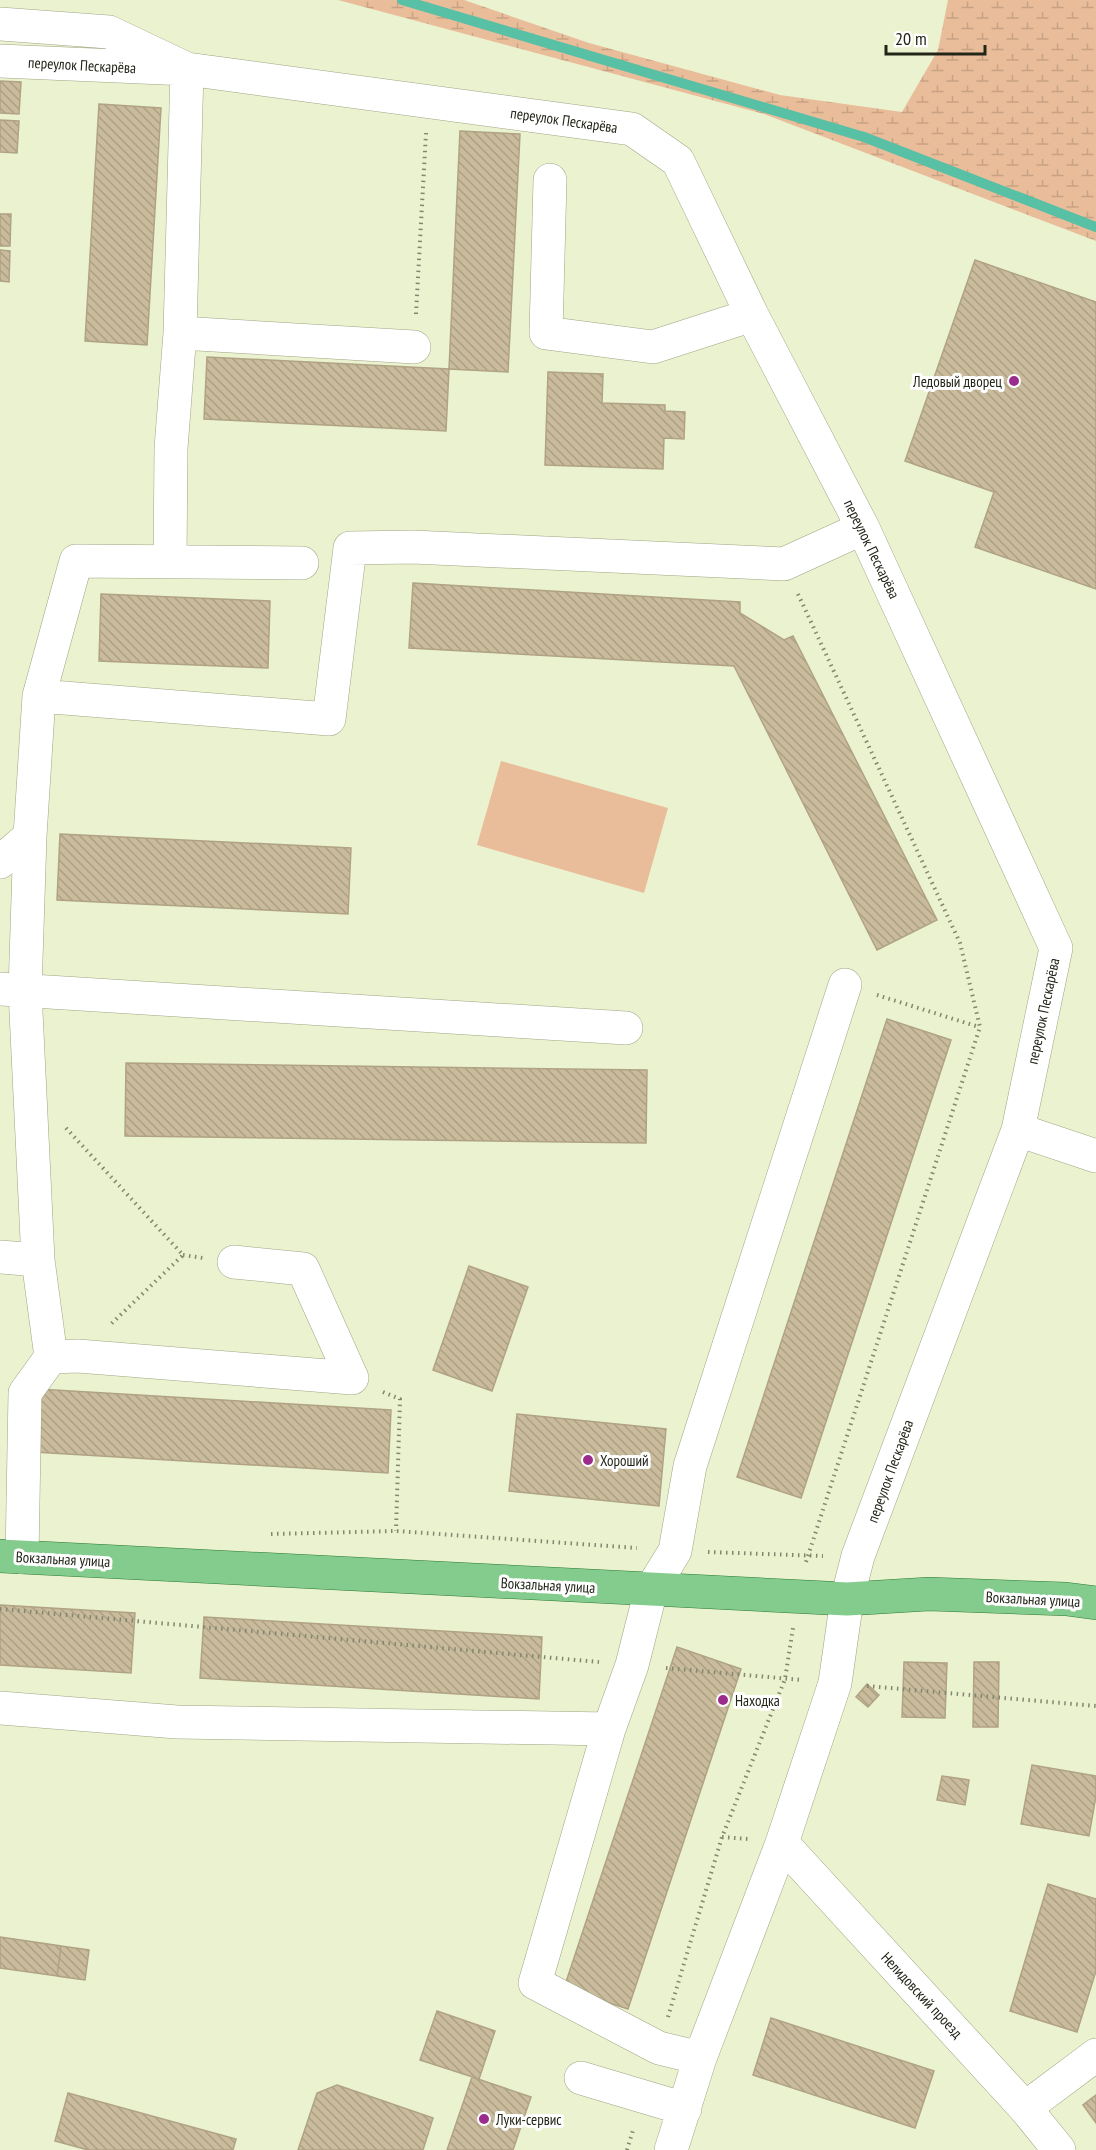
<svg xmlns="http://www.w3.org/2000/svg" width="1096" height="2150" font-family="'PT Sans Narrow',sans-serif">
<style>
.wetland{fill:url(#wetland-marsh)}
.park{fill:#e9bd9a}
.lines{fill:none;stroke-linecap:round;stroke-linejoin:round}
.stream{stroke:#57c0a5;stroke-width:10}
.building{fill:url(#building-back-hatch);stroke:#b0a384;stroke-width:1.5}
.minor-casing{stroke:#9fa584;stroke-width:34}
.major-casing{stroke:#2c7b33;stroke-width:34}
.path{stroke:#82876f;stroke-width:4;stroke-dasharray:1.5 4.5;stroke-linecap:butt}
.minor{stroke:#fff;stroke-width:33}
.major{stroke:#83cc8d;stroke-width:33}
.poi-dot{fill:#9b2c8b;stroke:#fff;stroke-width:2}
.labels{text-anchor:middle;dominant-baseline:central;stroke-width:6;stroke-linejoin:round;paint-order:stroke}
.street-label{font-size:15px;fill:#222518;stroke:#fff}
.poi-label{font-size:15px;fill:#222518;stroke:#fff;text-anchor:start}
</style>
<defs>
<pattern id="wetland-marsh" width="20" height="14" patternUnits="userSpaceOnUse" patternTransform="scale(1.5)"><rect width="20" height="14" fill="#e9bd9a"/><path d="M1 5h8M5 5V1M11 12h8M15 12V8" fill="none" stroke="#c8a284"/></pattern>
<pattern id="building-back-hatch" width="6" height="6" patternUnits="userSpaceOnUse" patternTransform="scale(1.5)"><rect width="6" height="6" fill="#c9bb9b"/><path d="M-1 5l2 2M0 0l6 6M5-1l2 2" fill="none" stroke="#aca185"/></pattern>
</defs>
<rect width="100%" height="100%" fill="#ebf2cf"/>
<path class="wetland" d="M338,0H464L589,43L780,95L902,112L938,50L948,0H1096V241L764,114Z"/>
<path class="park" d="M501,761L668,808L644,893L477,845Z"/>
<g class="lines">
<path class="stream" d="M402,0L864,137L1096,227"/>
</g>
<path class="building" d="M0,81L21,82L19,114L0,113Z
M99,104L161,108L147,345L85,341Z
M0,120L19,121L17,153L0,152Z
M460,131L520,134L508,372L449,369Z
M0,214H11L10,246H0Z
M0,250L10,251L9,282L0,281Z
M975,260L1096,302V589L975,547L994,492L905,461Z
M207,357L449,369L446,431L204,419Z
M548,372L603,374L602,403L665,405V411L685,412L684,439L664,438L663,469L545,465Z
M413,583L740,602V613L784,640L793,636L937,920L877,950L734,666L409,648Z
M101,594L270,601L268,668L99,661Z
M60,834L351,848L348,914L57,900Z
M887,1019L951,1040L801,1498L737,1477Z
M126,1063L647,1070L646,1143L125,1136Z
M469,1266L528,1287L492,1391L433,1370Z
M38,1389L391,1410L388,1473L34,1452Z
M517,1414L666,1429L659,1506L509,1491Z
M0,1605L135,1613L131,1673L0,1665Z
M204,1617L542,1637L539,1699L200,1678Z
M677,1647L741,1669L628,2009L564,1988Z
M904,1662L947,1663L945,1718L902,1717Z
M974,1662H999L998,1727H973Z
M867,1684L879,1695L868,1707L856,1697Z
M1032,1765L1096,1776V1796L1089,1836L1021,1824Z
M942,1776L969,1780L965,1805L937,1800Z
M1048,1884L1096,1899V1971L1077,2032L1010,2011Z
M0,1937L61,1946L57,1976L0,1968Z
M61,1946L89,1950L85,1980L57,1976Z
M437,2011L495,2031L479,2079L420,2060Z
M771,2018L934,2071L915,2128L753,2075Z
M472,2077L531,2097L513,2150H447Z
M337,2085L433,2118L423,2150H298L317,2093Z
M68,2093L236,2139L233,2150H88L55,2141Z
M1096,2095V2123L1083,2105Z"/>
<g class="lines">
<defs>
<path id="minor" d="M0,24L109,32L187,69L180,333L171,448L170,562
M0,61L187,69L632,129L678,161L752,315L863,528L1056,948L1018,1130L858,1556L847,1599L835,1683L782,1843L700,2058L671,2150
M550,180L546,333L653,347L752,315
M180,333L414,347
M39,696L329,719L350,548L413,547L784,564L863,528
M30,836L25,991L38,1260
M0,862L30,836L39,696L76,561L302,563
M0,989L626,1028
M1018,1130L1096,1156
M0,1257L38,1260L51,1357L25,1393L22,1557
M51,1357L78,1356L352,1378L303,1269L234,1262
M0,1708L177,1722L609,1729L632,1665L651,1590L675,1551L690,1466L845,985
M609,1729L535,1983L659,2048L700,2058
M782,1843L1025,2108L1059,2150
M581,2078L685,2109
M1025,2108L1096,2055"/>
<path id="major" d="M0,1556L847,1599L929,1594L1066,1599L1096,1603"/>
</defs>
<use href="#minor" class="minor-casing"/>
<use href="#major" class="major-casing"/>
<path class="path" d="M416,314L426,133
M798,594L960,943L980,1027L805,1565
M877,995L979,1027
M66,1128L183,1255L110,1325
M183,1255L203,1258
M383,1392L400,1399L396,1531
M271,1534L396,1531L637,1548
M708,1552L823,1556
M0,1609L599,1662
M666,1668L802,1680
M867,1686L1096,1706
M722,1837L748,1839
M668,2017L722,1837L785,1679L793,1628
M627,2150L634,2127"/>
<use href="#minor" class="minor"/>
<use href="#major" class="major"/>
</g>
<g class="poi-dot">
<circle cx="1014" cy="381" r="6"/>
<circle cx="588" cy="1460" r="6"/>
<circle cx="723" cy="1700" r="6"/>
<circle cx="484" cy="2119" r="6"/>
</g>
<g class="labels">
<g class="street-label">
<text transform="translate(82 65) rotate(3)">переулок Пескарёва</text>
<text transform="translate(564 120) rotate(8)">переулок Пескарёва</text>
<text transform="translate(872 549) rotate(64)">переулок Пескарёва</text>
<text transform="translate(1043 1011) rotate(-78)">переулок Пескарёва</text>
<text transform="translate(890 1471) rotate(-70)">переулок Пескарёва</text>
<text transform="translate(63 1559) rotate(3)">Вокзальная улица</text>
<text transform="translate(548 1585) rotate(3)">Вокзальная улица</text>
<text transform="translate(1033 1599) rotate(3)">Вокзальная улица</text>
<text transform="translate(922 1995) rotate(47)">Нелидовский проезд</text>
</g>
<g class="poi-label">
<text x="1002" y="381" text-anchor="end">Ледовый дворец</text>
<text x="600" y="1460">Хороший</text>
<text x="735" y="1700">Находка</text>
<text x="496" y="2119">Луки-сервис</text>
</g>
</g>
<path d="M886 45v9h99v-9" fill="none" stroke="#222518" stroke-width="3"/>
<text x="895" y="45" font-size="18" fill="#222518" stroke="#ffffff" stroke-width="4.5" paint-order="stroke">20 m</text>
</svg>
